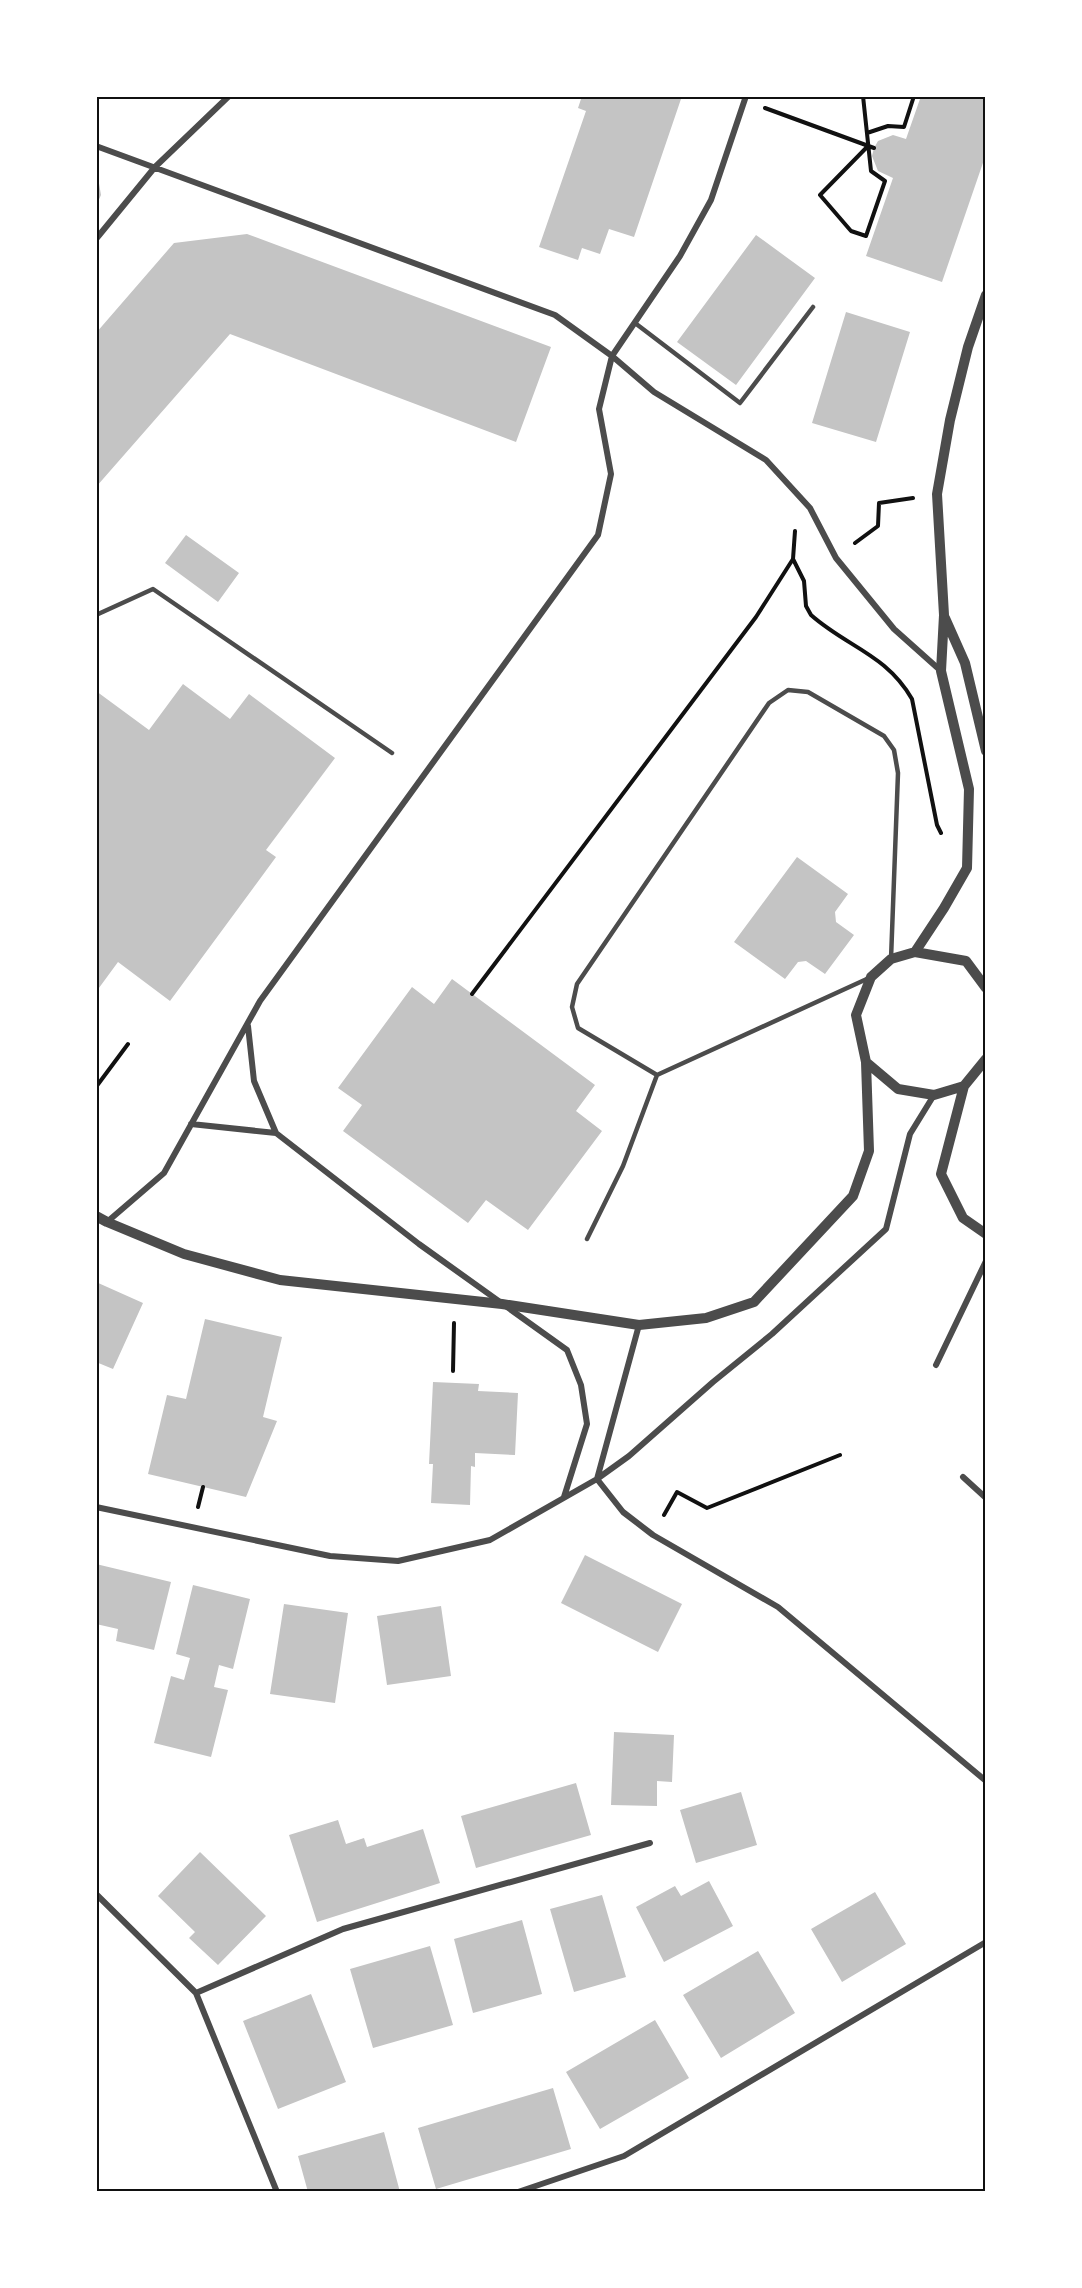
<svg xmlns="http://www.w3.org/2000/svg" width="1082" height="2288" font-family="'Fira Sans Condensed',sans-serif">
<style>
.building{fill:#c4c4c4}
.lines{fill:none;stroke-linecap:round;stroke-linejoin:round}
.path{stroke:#111;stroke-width:4}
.service{stroke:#4c4c4c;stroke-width:4.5}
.minor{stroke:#4c4c4c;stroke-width:6}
.tertiary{stroke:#4c4c4c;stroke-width:10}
.neatline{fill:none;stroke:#111;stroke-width:2}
</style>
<rect width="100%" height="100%" fill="#fff"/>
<path class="building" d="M582,96H682L634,237L609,229L600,254L582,248L578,260L539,247L586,111L578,108Z
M921,96H986V154L942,282L866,256L893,178L878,171L872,156L874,148L878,141L893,135L906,139Z
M96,166L101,195L96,206Z
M247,234L551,347L516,442L230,334L96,487V333L174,243Z
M756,235L815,278L736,385L677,342Z
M846,312L910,332L876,442L812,423Z
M186,535L239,573L218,602L165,563Z
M183,684L230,719L249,694L335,758L266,850L276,857L170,1001L118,962L96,992V691L149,730Z
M797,857L848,894L835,912L836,922L854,935L825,974L806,961L798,962L785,979L734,942Z
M452,979L595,1085L576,1111L602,1131L528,1230L486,1200L468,1223L343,1131L362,1105L338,1088L412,987L434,1004Z
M96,1282L143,1303L113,1369L96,1362Z
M205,1319L282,1337L263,1417L277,1421L246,1497L148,1474L167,1395L186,1399Z
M433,1382L479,1384L478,1391L518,1393L515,1455L475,1453V1467L471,1466L470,1505L431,1503L433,1464H429Z
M585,1555L682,1604L658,1652L561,1603Z
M96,1564L171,1582L154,1650L116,1641L118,1629L96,1624Z
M193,1585L250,1599L233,1669L219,1665L214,1687L228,1690L211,1757L154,1743L171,1676L184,1680L190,1658L176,1654Z
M284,1604L348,1613L335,1703L270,1694Z
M441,1606L451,1676L387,1685L377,1616Z
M614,1732L674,1735L672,1782L657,1781V1806L611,1805Z
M576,1783L591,1835L476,1868L461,1816Z
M741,1792L757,1845L696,1863L680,1810Z
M338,1820L346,1844L364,1838L367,1847L423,1829L440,1883L317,1922L289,1835Z
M200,1852L266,1916L218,1965L189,1938L195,1932L158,1896Z
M709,1881L733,1926L664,1962L636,1907L675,1886L681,1896Z
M875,1892L906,1944L842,1982L811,1929Z
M602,1895L626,1977L574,1992L550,1909Z
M522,1920L542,1994L473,2013L454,1939Z
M430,1946L453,2025L373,2048L350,1969Z
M758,1951L795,2013L721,2058L683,1995Z
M311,1994L346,2082L278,2109L243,2021Z
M655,2020L689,2078L600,2129L566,2072Z
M553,2088L571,2149L436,2189L418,2128Z
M384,2132L400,2192H308L298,2156Z"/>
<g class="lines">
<path class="path" d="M863,96L871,171L885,181L866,236L851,231L820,195L868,146
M765,108L874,148
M867,133L888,126L904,127L914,96
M795,531L793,559L804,581L806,606L811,615C847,647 886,654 912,699L937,825L941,833
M855,543L878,526L879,503L913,498
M472,994L756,617L793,559
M96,1087L128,1044
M453,1371L454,1323
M198,1507L203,1487
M664,1515L677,1492L707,1508L840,1455"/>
<path class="service" d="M635,323L740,403L813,307
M96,615L153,589L392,753
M869,978L657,1075L578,1028L572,1007L577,984L769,703L788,690L808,692L884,736L894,750L898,773L891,959
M587,1239L623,1166L657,1075"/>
<path class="minor" d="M96,146L555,315L612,356L654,392L766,460L810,508L836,558L894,629L941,671
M96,239L155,167L229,96
M248,1026L254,1081L276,1133
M191,1124L276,1133L419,1244L567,1350L581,1385L587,1424L564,1497
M107,1222L164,1173L260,1001L598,535L611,474L599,409L612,356L680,256L711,200L746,96
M639,1325L597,1479L623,1512L653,1535L778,1607L986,1781
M936,1365L986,1261
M963,1477L986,1498
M96,1507L330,1556L398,1561L490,1540L597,1479L629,1456L713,1382L772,1334L886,1229L910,1134L934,1095
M96,1894L196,1993L277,2192
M196,1993L343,1929L650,1843
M518,2192L624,2156L986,1942"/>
<path class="tertiary" d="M945,618L965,663L986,751
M915,952L944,908L967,868L969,789L941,671L944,615L937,494L950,420L968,347L986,295
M986,988L966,961L915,952L891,959L871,977L856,1015L866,1062L898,1089L934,1095L964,1086L986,1059
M964,1086L941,1174L963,1218L986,1234
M96,1216L107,1222L184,1254L280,1280L502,1304L639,1325L706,1318L754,1302L853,1196L869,1151L866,1062"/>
</g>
<rect width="1082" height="2288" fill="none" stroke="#ffffff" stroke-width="195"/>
<rect x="98" y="98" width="886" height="2092" class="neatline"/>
</svg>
